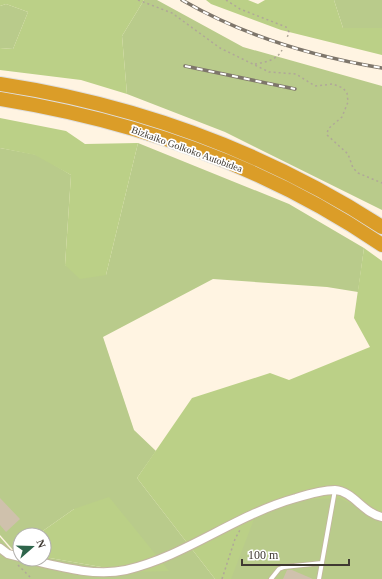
<svg xmlns="http://www.w3.org/2000/svg" width="382" height="579" font-family="Georgia,serif">
<style>
.green{fill:#b9cb8b;fill-rule:evenodd}
.forest{fill:#bbd087}
.building{fill:#cfc1ac}
.lines{fill:none;stroke-linecap:round;stroke-linejoin:round}
.lane-casing{stroke:#c3b5a0;stroke-width:5.5}
.street-casing{stroke:#c3b5a0;stroke-width:10}
.highway-casing{stroke:#e0dfde;stroke-width:16}
.path{stroke:#b0a799;stroke-width:1.5;stroke-dasharray:2 3;stroke-linecap:butt}
.lane{stroke:#fff;stroke-width:4}
.street{stroke:#fff;stroke-width:8}
.highway{stroke:#db9d28;stroke-width:14}
.rail-casing{stroke:#7e766b;stroke-width:3.5}
.rail{stroke:#fff;stroke-width:2;stroke-dasharray:6;stroke-linecap:butt}
.labels{text-anchor:middle;dominant-baseline:central;stroke-width:3.5;stroke-linejoin:round;paint-order:stroke}
.street-label{font-size:10px;fill:#3f3931;stroke:#fff}
</style>
<rect width="100%" height="100%" fill="#fff4e2"/>
<path class="green" d="M144,0H157L243,47L382,86V210L225,132L127,94L122,36Z
M334,0H382V28H343Z
M6,4L28,12L13,49L0,48V6Z
M138,143L289,204L364,248L358,292L327,287L213,279L103,337L134,430L156,451L137,478L215,579H0V537L12,551H14L0,535V148L38,155L71,175L65,265L106,275ZM74,509L130,572L44,557V559H20V552L15,551L20,547V535H37Z
M324,493L344,495L382,519V579H225L255,515Z"/>
<path class="forest" d="M0,0H144L122,36L127,94L81,80L0,70V48L13,49L28,12L6,4L0,6Z
M206,0H248L258,4L265,0H334L343,28H382V55L281,30L211,4Z
M0,118L66,131L85,144L138,143L106,275L80,279L65,265L71,175L35,155L0,148Z
M364,248L382,261V519L339,498L299,500L256,514L231,579H215L137,478L192,398L270,373L289,380L370,347L354,318Z
M109,497L169,571L130,572L44,557V535H37L74,509Z"/>
<path class="building" d="M0,498L20,519L6,532L0,525Z
M287,570H292L313,579H283Z"/>
<g class="lines">
<defs>
<path id="lane" d="M271,579L279,569L284,567L322,563
M319,579L335,490"/>
<path id="street" d="M0,548L8,554L20,557
M27,559C57,566 94,577 126,570C186,556 237,514 296,498C309,494 322,490 335,490C353,491 364,514 382,517"/>
<path id="highway" d="M0,84C137,105 266,152 382,227
M0,99C136,121 268,167 382,245"/>
</defs>
<use href="#lane" class="lane-casing"/>
<use href="#street" class="street-casing"/>
<use href="#highway" class="highway-casing"/>
<path class="path" d="M138,0L172,13L220,48L269,72L296,74L315,86L333,84L343,88L347,93L348,102L342,117L328,129L327,135L348,154L353,168L358,173L382,183
M226,0L240,9L286,27L289,32L287,38
M255,64C266,62 277,60 282,50
M18,565L32,579
M222,579L235,539L241,528"/>
<use href="#lane" class="lane"/>
<use href="#street" class="street"/>
<use href="#highway" class="highway"/>
<defs>
<path id="rail" d="M182,0C244,36 311,56 382,68
M185,66L295,89"/>
</defs>
<use href="#rail" class="rail-casing"/>
<use href="#rail" class="rail"/>
</g>
<g class="labels">
<g class="street-label">
<text transform="translate(187 149) rotate(20)">Bizkaiko Golkoko Autobidea</text>
</g>
</g>
<g transform="translate(32 547) rotate(70)"><circle r="19" fill="#ffffff" stroke="#b2b0ad"/>
<path d="M0-3L7 15L0 10L-7 15Z" fill="#2e654b"/>
<text y="-6" font-size="11" font-weight="bold" text-anchor="middle" fill="#3f3931">N</text>
</g>
<path d="M242 559v6h107v-6" fill="none" stroke="#3f3931" stroke-width="2"/>
<text x="248" y="559" font-size="12" fill="#3f3931" stroke="#ffffff" stroke-width="3" paint-order="stroke">100 m</text>
</svg>
